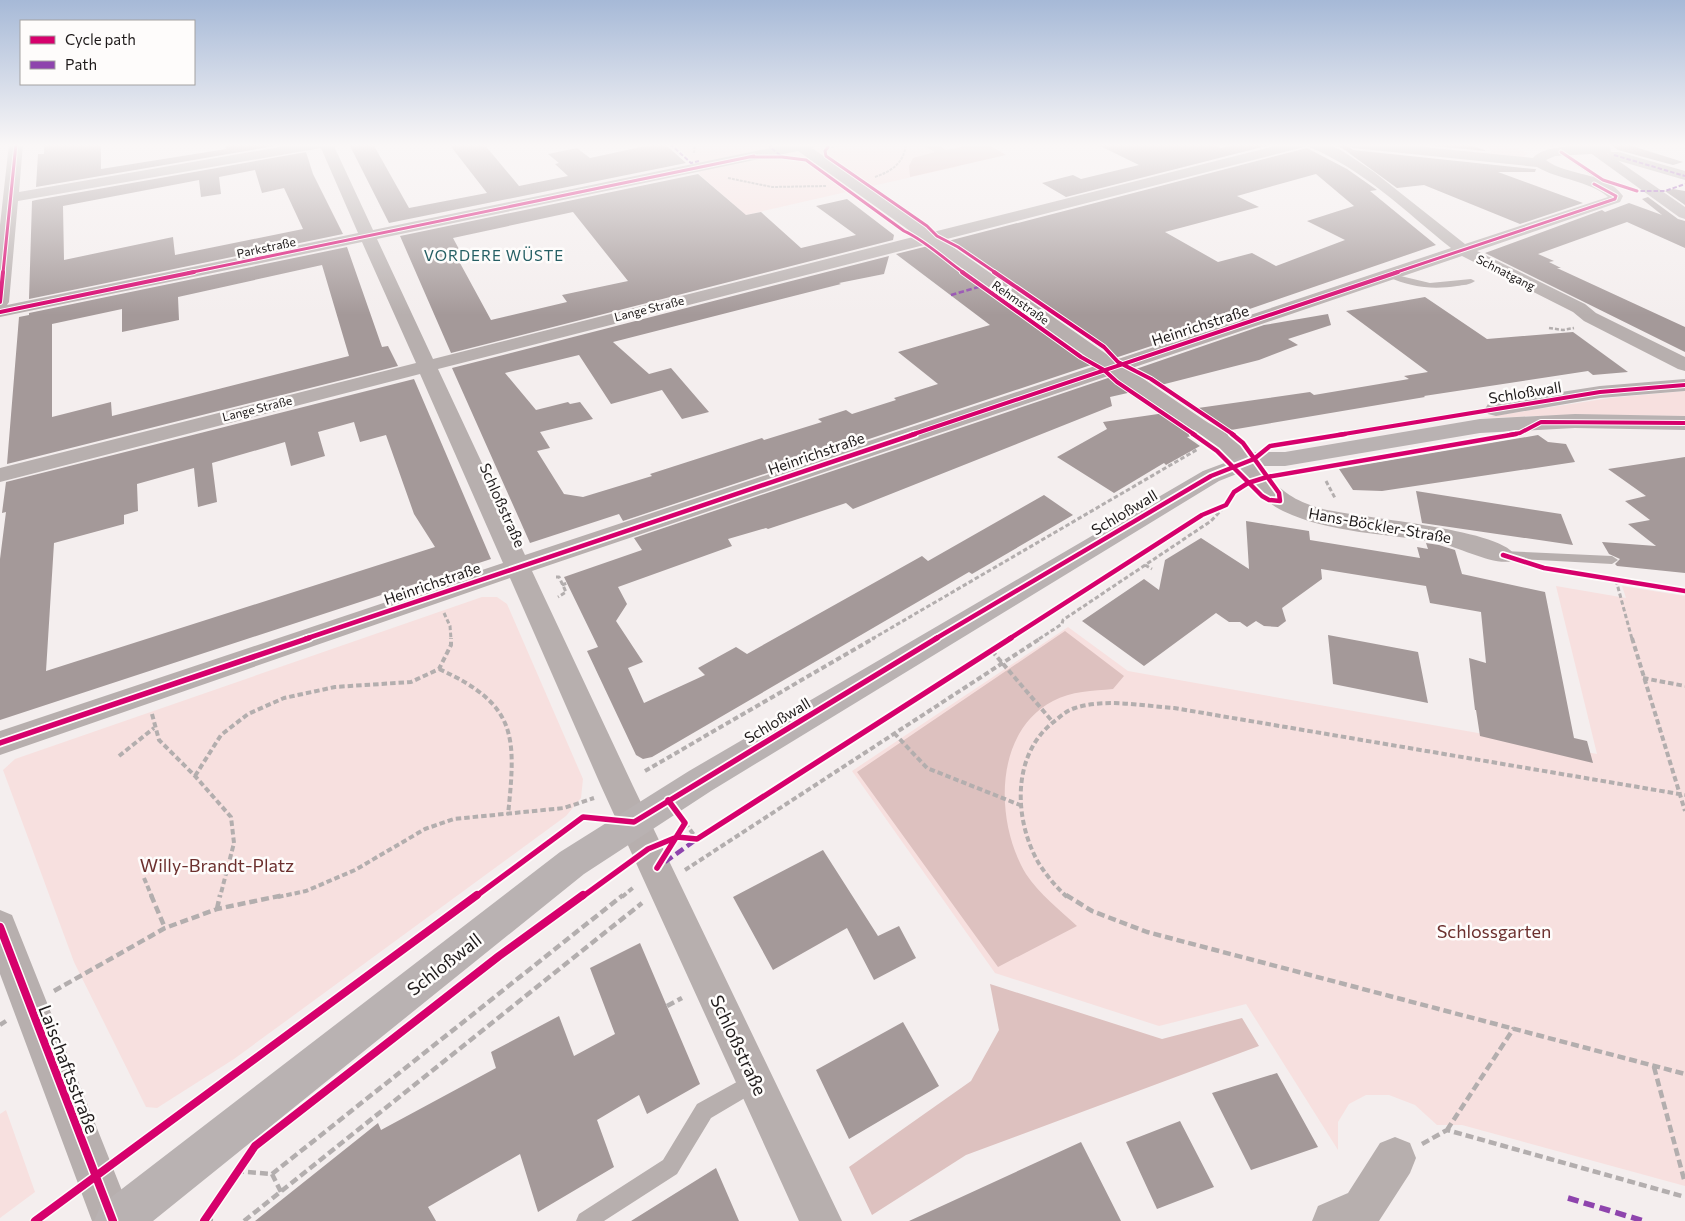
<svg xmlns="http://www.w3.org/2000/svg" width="1685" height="1221" font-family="Commissioner,sans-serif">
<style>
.green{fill:#f7e0df}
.forest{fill:#ddc1bf}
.building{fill:#a49999;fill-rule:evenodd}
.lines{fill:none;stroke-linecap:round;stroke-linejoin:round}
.path-far4{stroke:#b3aeae;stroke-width:2;stroke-dasharray:3 1;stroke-linecap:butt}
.path-far3{stroke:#b3aeae;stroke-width:2.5;stroke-dasharray:4 2;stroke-linecap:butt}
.path-far2{stroke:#b3aeae;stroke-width:3;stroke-dasharray:4.5 2.5;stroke-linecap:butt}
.path-far1{stroke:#b3aeae;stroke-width:4;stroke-dasharray:5.5 3;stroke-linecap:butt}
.path{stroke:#b3aeae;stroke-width:4.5;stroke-dasharray:8 4;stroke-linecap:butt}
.lane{fill:#b7afae;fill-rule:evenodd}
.street{fill:#b7afae;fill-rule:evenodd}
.secondary{fill:#b6adad;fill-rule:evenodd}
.primary{fill:#b9b2b2;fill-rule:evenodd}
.quiet-far3{stroke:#8e44ad;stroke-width:2;stroke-dasharray:4.5 2;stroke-linecap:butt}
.quiet-far2{stroke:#8e44ad;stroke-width:2.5;stroke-dasharray:5.5 2.5;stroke-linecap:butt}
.quiet-far1{stroke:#8e44ad;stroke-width:4.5;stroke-dasharray:9 4.5;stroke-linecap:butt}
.quiet{stroke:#8e44ad;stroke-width:5.5;stroke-dasharray:11 5.5;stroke-linecap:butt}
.cycleway-far4-casing{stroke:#fefcfb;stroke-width:5}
.cycleway-far3-casing{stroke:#fefcfb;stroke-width:6}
.cycleway-far2-casing{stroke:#fefcfb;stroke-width:8}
.cycleway-far1-casing{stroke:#fefcfb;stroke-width:9}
.cycleway-casing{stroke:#fefcfb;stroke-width:11}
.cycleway-far4{stroke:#d6006c;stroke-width:3}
.cycleway-far3{stroke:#d6006c;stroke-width:4}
.cycleway-far2{stroke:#d6006c;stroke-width:4.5}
.cycleway-far1{stroke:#d6006c;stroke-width:5.5}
.cycleway{stroke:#d6006c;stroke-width:8}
.labels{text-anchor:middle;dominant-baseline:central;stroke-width:5;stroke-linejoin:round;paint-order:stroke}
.far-street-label{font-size:12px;fill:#1e1a1a;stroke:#fefcfb}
.far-quarter-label{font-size:15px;letter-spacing:1px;fill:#255f64;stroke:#fefcfb}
.street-label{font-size:15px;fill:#1e1a1a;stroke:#fefcfb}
.near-park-label{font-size:18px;fill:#6c302e;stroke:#fefcfb}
.near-street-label{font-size:18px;fill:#1e1a1a;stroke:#fefcfb}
</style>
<rect width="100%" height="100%" fill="#f4eeee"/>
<path class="green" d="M674,144H922L960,166L746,215L700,175L697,165Z
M1494,144H1503L1528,153L1524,157L1492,154L1488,146Z
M1685,391V416L1569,415L1480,418L1610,398Z
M1556,586L1626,598L1622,586L1685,596V1186L1462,1125H1437L1415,1105L1389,1095H1366L1349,1104L1338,1122V1150L1246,1004L1159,1026L995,973L852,771L1068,627L1128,671L1597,754Z
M482,597H497L507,604L583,779L581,798L566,816L234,1059L157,1108L146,1107L74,962L3,770L15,759Z
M6,1110L35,1192L0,1218V1114Z"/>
<path class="forest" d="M921,144H936L946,150L975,144H987L1006,155L910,177L909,166L913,158L935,152Z
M1065,631L1124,676L1113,689C1093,691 1071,691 1053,701C993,732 995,823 1026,874C1039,894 1060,910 1077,926L998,967L857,772Z
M990,984L1162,1039L1242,1018L1259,1046L966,1155L872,1215L849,1167L971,1081L999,1030Z"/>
<path class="building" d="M44,144H101V169L226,149L225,144H286L36,187L38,154H44Z
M349,144H373L409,208L487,193L449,144H484L519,186L568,176L555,164L559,163L548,154L577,148L590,158L655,144H665L686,163L389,223Z
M1096,144H1212L1221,148L1236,144L1270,145L1066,197L1042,183L1073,175L1081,179L1139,165Z
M1331,144H1344L1353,150L1534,169H1536L1535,172H1498L1583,203L1520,224L1424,185L1397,188L1342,148Z
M1413,144H1467L1487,151Z
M1610,144H1626L1683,162L1673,165L1618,150Z
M1307,148L1347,169L1377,190L1370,191L1436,245L1238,313L1239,317L1115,358L948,241ZM1316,174L1354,206L1307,221L1345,240L1276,266L1252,253L1218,262L1165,232L1259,207L1237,196Z
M306,152L313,174L343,234L29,299L32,201L36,200ZM255,170L262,193L284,188L303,229L175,255L173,237L64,260L63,206L199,180L201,197L221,194L219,177Z
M698,174L746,215L761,212L801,248L856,235L816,206L847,199L894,235L893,240L451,353L400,236ZM573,212L628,281L562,295L567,302L491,320L454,252L460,251L453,238Z
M1673,189L1685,191V205L1665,191Z
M1648,197L1678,219L1685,221V248L1627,222L1538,254L1554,261L1549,262L1561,268H1557L1685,327V352L1485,253L1602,210L1605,212L1629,203L1662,215L1642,199Z
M928,246L1094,364L623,521L619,514L530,543L452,368L889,256L884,274L839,283L841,284L613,342L649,374L671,368L709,412L682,419L662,390L611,404L579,355L505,373L536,410L568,402L570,404L580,402L593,419L540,432L550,448L537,451L564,494L583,497L652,476L650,474L762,438L764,440L822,422L818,419L846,410L852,414L896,400L894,398L938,384L898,352L990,325L896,254Z
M347,247L382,347L388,346L398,366L7,464L19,317L29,315V313ZM322,265L349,356L112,416L111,402L52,417V324L122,309V332L179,320L178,297Z
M1425,297L1487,339L1573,332L1628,372L1593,375L1588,371L1424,396L1425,397L1225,431L1191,409L1310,392L1314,395L1409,379L1404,376L1428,372L1346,311Z
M1328,314L1331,325L1288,339L1298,345L1259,360L1157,386L1133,370L1264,325Z
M1111,377L1132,392L1110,397L1112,406L853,509L846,503L768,529L766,528L728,539L732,546L618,587L627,604L616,621L643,662L628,668L644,703L705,675L698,668L736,647L747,654L922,556L928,561L1044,495L1073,515L972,574L969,572L652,757L643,759L636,755L587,651L598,647L564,577L642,550L634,538Z
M414,379L491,559L0,720V559L6,512L2,513L6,482ZM354,422L360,442L386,435L414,514L435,547L46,671L54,543L124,524V515L138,511L137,484L194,468L198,507L217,502L212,463L285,442L291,466L325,456L318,432Z
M1165,413L1197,435L1187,437L1200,446L1166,465L1164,463L1114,493L1057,457L1107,429L1103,422Z
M1538,435L1548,442L1566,444L1575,462L1382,491L1353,490L1339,469Z
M1685,457V573L1617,566L1615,564L1620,559L1609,554L1602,542L1656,546L1628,524L1650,520L1625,501L1646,496L1608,469Z
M1416,491L1561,514L1573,545L1422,523Z
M1246,521L1309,531L1310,540L1420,558L1417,547L1428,549L1426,543L1439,545L1455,550L1462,574L1545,592L1574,738L1587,741L1593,763L1480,736L1476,710H1475L1469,658L1486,663L1481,612L1430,603L1426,586L1321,569L1322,579L1282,608L1286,621L1278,627L1264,626L1256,621L1247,627L1240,622H1229L1216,613L1144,666L1082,621L1144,579L1159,590L1165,560L1201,538L1249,569Z
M1328,635L1418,652L1428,703L1333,684Z
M823,850L878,936L899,926L916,958L874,980L847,928L773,970L733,897Z
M640,943L700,1084L647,1114L639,1095L597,1120L614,1167L538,1212L520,1154L428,1207L436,1221H255L378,1123L381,1130L496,1068L491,1052L559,1016L574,1056L615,1034L590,968Z
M903,1022L939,1086L849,1139L816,1070Z
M1277,1073L1318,1147L1251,1170L1212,1093Z
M1180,1121L1214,1187L1157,1209L1126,1142Z
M1081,1142L1121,1221H909Z
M716,1168L739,1221H631Z"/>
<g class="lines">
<path class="path-far4" d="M831,147L842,144
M694,153L695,144
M875,177C892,171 904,163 906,144
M728,178L772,187L826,186"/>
<path class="path-far3" d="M1549,328L1563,330L1574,328"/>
<path class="path-far2" d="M1326,481L1335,498
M1145,565L1152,569
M556,577H559L566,592L558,597
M1616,580L1632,639
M562,585L567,583
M444,613L450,626L451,639
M872,639L1198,449
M1039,639L1062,624L1063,620L1211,521L1226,505"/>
<path class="path-far1" d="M1632,638L1685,811
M992,651L1052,721
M439,669C518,705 516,736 508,815
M1643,678L1685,686
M152,714L159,740L195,776L231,817L234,843L220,897
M894,733L927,768L1020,805
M119,756L154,728
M645,771L874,638
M195,776L221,735L248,714L284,698L335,687L411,682L439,669L451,645V638
M685,823L697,839
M685,870L1041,638
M144,878L152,897
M278,897L306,891L355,870L425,829L454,819L564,808L594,798
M622,897L635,886
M1067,897C1056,887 1046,875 1038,862C1013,817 1012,752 1056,720C1062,715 1068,710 1075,708C1106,698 1143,706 1174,708L1685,795"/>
<path class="path" d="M151,895L165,928
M1066,895L1092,911L1147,932L1685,1074
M217,909L220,895
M54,991L165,928L217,909L284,895
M667,1006L682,998
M0,1025L6,1021
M1654,1067L1685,1183
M1447,1130L1514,1028
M1422,1144L1447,1130L1685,1197
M236,1171L272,1174L281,1192
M272,1174L623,895
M205,1220L214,1221
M244,1221L642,903"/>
<path class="lane" d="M1559,151H1563L1606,180L1596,185H1592V183L1598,180L1559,153Z
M1388,273L1430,283L1471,279L1475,281C1470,285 1463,285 1457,286C1432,290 1411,287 1388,277Z
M1503,551L1612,556L1618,560L1612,564L1499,558L1497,555Z
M753,1073L760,1075L762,1082L760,1089L711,1118L677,1174L604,1221H576L579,1214L663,1160L697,1104Z"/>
<path class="street" d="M9,144H23L19,192L297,144H333L373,230L790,144H819L812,148L933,232L1283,144H1306L1304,147L943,240L1115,360L1451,248C1406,212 1363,169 1309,147L1307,144H1326L1341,150L1374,172L1465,244L1608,197C1588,180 1559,180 1537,167L1353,148L1346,144H1394L1533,158C1545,143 1586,147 1605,146L1610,147L1611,152H1619L1685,171V180L1609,158L1608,153L1555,156L1546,160C1568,177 1606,171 1623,196L1620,202L1477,251L1585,304L1596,313L1685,357V371L1678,369L1584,321L1573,312L1462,256L1129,369C1154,386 1179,403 1204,420C1215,427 1229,434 1238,443C1269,472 1274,495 1319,508C1355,518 1499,528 1515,555L1512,561C1494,566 1459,547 1439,543C1387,533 1331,534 1283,511C1255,498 1244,469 1221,451C1186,423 1147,400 1111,375L532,571L633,786L842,1221H799L601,786L510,578L0,755V731L503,563L420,374L0,482V468L416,363L362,242L0,317V225ZM321,148L358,233L7,305L9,302L18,201ZM798,151L917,236L433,359L377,239ZM928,244L1098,365L525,555L438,369Z
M0,910L12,915L134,1221H92L0,974Z
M1395,1137L1410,1143L1416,1158L1410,1173L1379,1221H1312L1318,1206L1348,1193L1380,1143Z"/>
<path class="secondary" d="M1578,144H1594L1685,207V219L1679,217Z"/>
<path class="primary" d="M1685,379V391L1600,398L1496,416L1488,414L1485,409L1488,404L1496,402L1600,386Z
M1575,414L1685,416V430L1575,428L1480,433L1285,466H1257L1219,481L711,791L584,874L153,1221H94L101,1205L560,852L689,771L1203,471L1254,452H1285L1480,419Z"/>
<path class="quiet-far3" d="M670,144L691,163L699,161
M773,144L770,147L781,156
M1552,146L1553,144
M1614,155L1685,176
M1634,191H1665L1685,184"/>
<path class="quiet-far2" d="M951,295L982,286"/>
<path class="quiet-far1" d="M665,862L697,839"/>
<path class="quiet" d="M1568,1198L1644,1221"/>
<defs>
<path id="cycleway-far4" d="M828,147L825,151L826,156L927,226L937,236L958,247L996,273
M1561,152L1603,180L1637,191
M748,157H782L806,160L904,231C926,241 944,259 964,273
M3,273L16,144
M188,273L754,156
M1394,273L1615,199L1616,196L1594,184"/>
<path id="cycleway-far3" d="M962,272L1081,357L1104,370L1117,382L1195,435
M994,272L1104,347L1118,362L1151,379L1234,435
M0,302L3,272
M0,312L194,272
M911,435L1398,272
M1338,435L1600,392L1685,385
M1509,435L1520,433L1541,422L1685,423"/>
<path id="cycleway-far2" d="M1193,434L1217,451L1262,496L1269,500L1280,501L1279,493L1243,443L1232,434
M1503,555L1544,568L1685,591
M305,639L915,434
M935,639L1211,476L1254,459L1270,446L1345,434
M1009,639L1202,515L1226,505L1234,492L1248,483L1267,477L1516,434"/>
<path id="cycleway-far1" d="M0,743L309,638
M657,868L685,823L668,800
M475,897L583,817L634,822L937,638
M582,897L648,849L677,837L697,839L1011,638"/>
<path id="cycleway" d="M0,927L113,1221
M35,1221L477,895
M204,1221L255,1146L499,956L583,895"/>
</defs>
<use href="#cycleway-far4" class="cycleway-far4-casing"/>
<use href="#cycleway-far3" class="cycleway-far3-casing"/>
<use href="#cycleway-far2" class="cycleway-far2-casing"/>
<use href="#cycleway-far1" class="cycleway-far1-casing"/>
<use href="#cycleway" class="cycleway-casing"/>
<use href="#cycleway-far4" class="cycleway-far4"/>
<use href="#cycleway-far3" class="cycleway-far3"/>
<use href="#cycleway-far2" class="cycleway-far2"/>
<use href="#cycleway-far1" class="cycleway-far1"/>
<use href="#cycleway" class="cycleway"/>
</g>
<linearGradient id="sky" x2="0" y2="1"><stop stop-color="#a6b9d7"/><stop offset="0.46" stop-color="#faf7f7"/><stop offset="1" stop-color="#faf7f7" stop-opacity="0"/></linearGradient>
<rect width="1685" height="315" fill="url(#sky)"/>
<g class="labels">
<g class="far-street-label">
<text transform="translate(266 247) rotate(-12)">Parkstraße</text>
<text transform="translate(1506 272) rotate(27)">Schnatgang</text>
<text transform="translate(1021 302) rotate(35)">Rehmstraße</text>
<text transform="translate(649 308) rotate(-14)">Lange Straße</text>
<text transform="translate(257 408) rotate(-14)">Lange Straße</text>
</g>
<g class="far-quarter-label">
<text x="494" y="255">VORDERE WÜSTE</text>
</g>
<g class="street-label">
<text transform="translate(1200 325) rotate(-18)">Heinrichstraße</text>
<text transform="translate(1525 392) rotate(-9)">Schloßwall</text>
<text transform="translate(816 453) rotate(-19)">Heinrichstraße</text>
<text transform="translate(503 505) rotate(66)">Schloßstraße</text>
<text transform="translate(1124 512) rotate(-31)">Schloßwall</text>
<text transform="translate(1380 525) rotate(10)">Hans-Böckler-Straße</text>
<text transform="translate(432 583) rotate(-19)">Heinrichstraße</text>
<text transform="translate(777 720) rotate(-31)">Schloßwall</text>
</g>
<g class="near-park-label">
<text x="217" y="865">Willy-Brandt-Platz</text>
<text x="1494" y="931">Schlossgarten</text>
</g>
<g class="near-street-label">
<text transform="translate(444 964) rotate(-38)">Schloßwall</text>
<text transform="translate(739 1045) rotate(65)">Schloßstraße</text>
<text transform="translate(69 1069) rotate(69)">Laischaftsstraße</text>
</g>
</g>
<rect x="20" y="20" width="175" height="65" fill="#fefcfb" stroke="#a4a2a1"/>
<rect x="30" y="36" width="25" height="8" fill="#d6006c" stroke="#a4a2a1"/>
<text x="65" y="45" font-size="15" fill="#1e1a1a">Cycle path</text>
<rect x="30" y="61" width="25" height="8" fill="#8e44ad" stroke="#a4a2a1"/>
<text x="65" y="70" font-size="15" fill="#1e1a1a">Path</text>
</svg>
